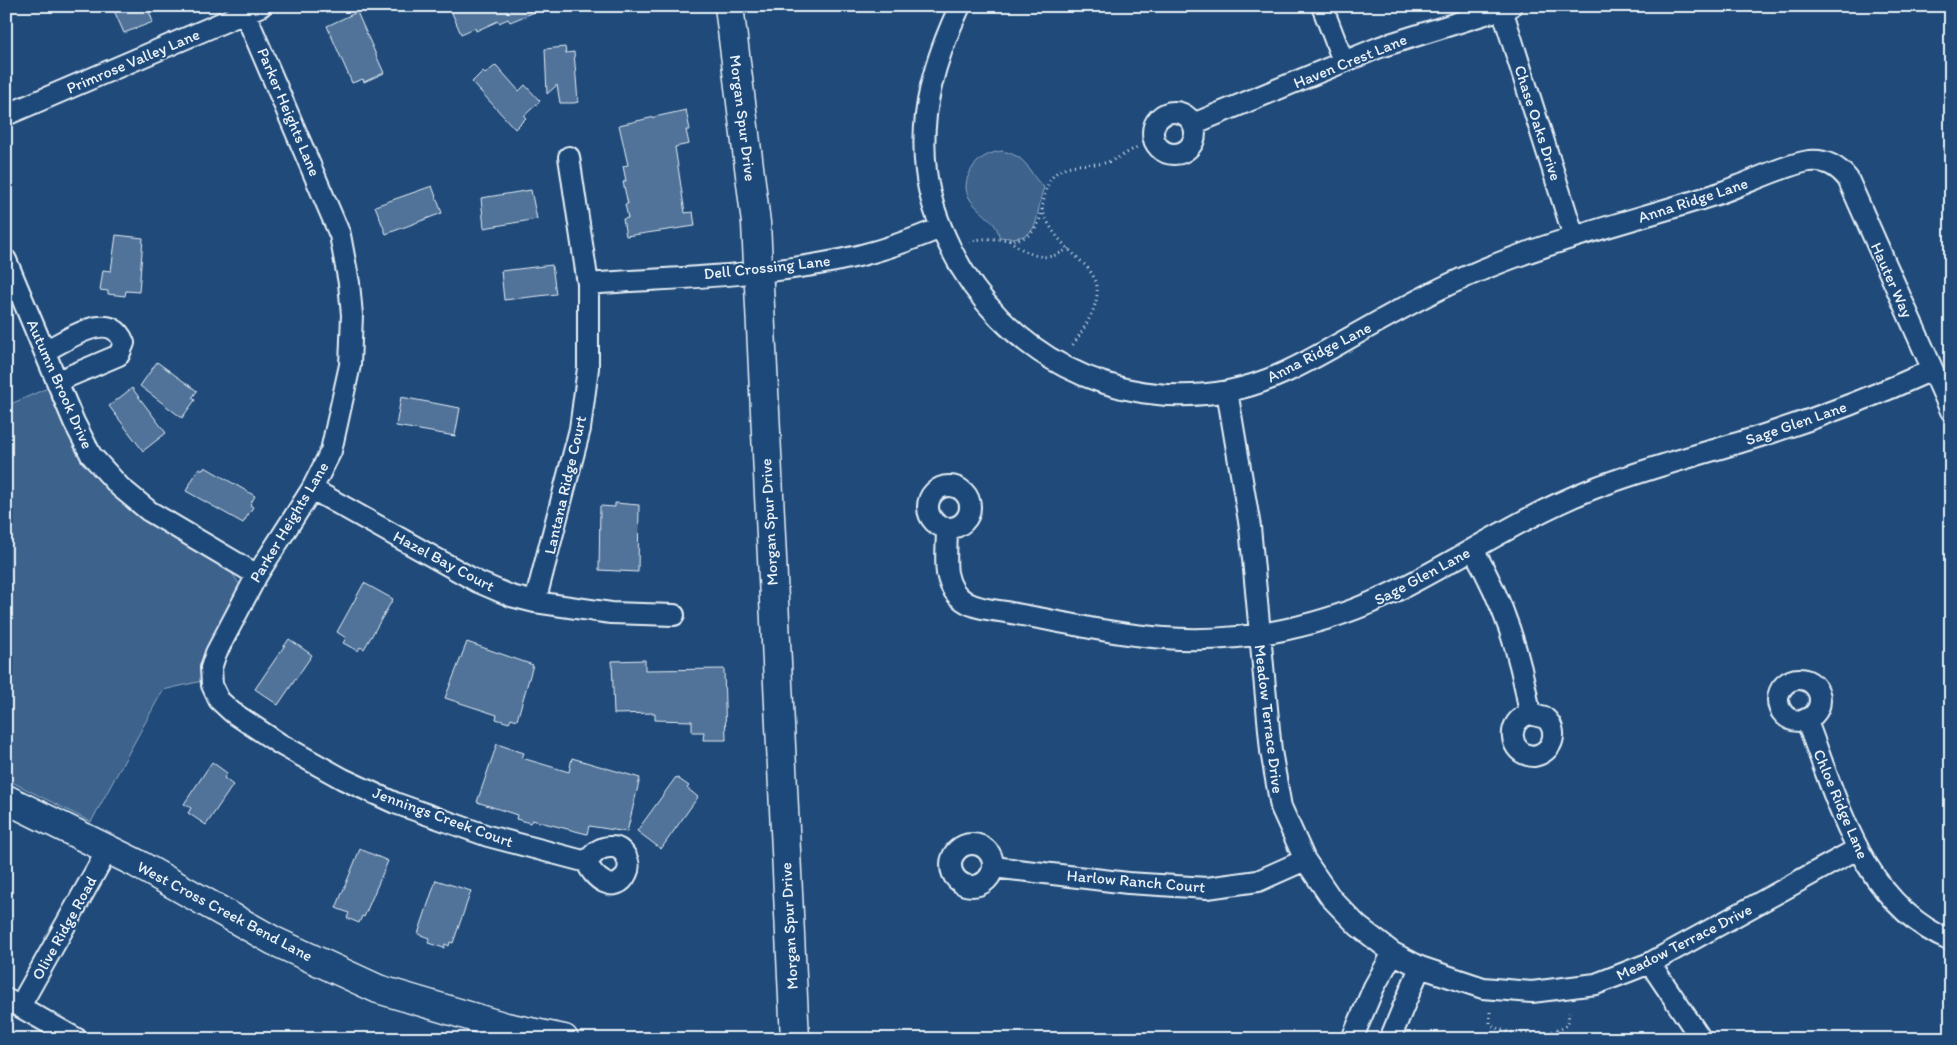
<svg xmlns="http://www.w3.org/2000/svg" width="1957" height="1045" font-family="Itim,sans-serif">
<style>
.green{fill:#3c628c;stroke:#92aac2}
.building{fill:#517399;stroke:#e8f1f8}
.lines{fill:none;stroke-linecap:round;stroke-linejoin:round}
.street-casing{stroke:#e8f1f8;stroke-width:24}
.secondary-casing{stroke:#e8f1f8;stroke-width:31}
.path{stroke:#e8f1f8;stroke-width:3;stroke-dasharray:1 4;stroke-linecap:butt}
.street{stroke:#1f4a7a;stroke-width:20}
.secondary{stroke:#1f4a7a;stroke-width:28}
.labels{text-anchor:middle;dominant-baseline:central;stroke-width:4;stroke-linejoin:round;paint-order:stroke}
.street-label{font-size:16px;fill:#e8f1f8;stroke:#1f4a7a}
</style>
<rect width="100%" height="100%" fill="#1f4a7a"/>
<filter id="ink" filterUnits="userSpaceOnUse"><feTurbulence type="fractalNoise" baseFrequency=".02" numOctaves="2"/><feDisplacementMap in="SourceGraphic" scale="10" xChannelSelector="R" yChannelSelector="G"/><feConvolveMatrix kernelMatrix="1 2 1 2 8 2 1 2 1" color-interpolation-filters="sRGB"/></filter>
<g filter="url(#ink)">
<path class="green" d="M1003,151C1032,159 1025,171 1044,187C1033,217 1045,243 999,237C998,212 948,205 973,167C980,157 991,152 1003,151Z
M50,387L108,488L127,508L151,525L231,572L241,586L202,681L163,690L91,822L6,779V406Z"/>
<path class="building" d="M112,6H147L153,22L124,33Z
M449,6H547V7L510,22L508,19L499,23L498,21L476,31L475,28L461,34Z
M357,12L384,73L364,82L363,79L352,83L327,26Z
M565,47L566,53L574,52L578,102L574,103H560L557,85L547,94L545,49Z
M496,65L519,91L525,85L540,101L524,116L526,118L515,129L472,82L483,71L485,74Z
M686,110L690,130H686L689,144L675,147L685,213L693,212L695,226L626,236L623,219L628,218L625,204H628L623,182L626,181L623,166L628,165L619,125Z
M432,186L442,213L386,234L375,206Z
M531,190L537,219L484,228L481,198Z
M116,235L143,238L139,292L126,291L125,296L108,294V291L100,290L103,270L111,271Z
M552,265L556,294L504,300L501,271Z
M157,362L197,391L192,398L195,400L182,418L140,386Z
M132,388L166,433L143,451L109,406Z
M401,397L460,408L455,436L396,426Z
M205,467L255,496L250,505L253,507L243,523L186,491L199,468L203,470Z
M615,503L639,505L638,572L599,570L600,506L615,507Z
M364,583L393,599L364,649L360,647L358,651L343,643L346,638L337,632Z
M289,639L312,655L278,705L255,689Z
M467,642L533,665L517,720L511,718L509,723L496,719L497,715L445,698Z
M645,660V670L724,669L726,740H703L704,732H692V721L655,720V713L614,714L612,661Z
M497,744L524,753L522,758L569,772L572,758L640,778L627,832L589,826L587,834L532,820L530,823L516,819L517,815L477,802Z
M212,762L227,773L224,778L233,785L206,825L188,813L191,808L184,804Z
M676,777L689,786L687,788L698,797L661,849L637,831Z
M360,849L388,861L364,917L362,916L359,923L347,918L349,913L336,908Z
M436,880L471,891L453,943L450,942L449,946L445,944L444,948L428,943L429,938L418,934Z"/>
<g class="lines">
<defs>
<path id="street" d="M960,6C935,59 919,112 926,171C929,198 939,225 951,249C1002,353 1113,412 1228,391C1271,383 1307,362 1344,341C1379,321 1414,301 1450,284C1534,244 1626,223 1714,195C1742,186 1783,165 1809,161C1825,159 1839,167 1848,179L1951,411
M1322,6L1343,61
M1502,9L1574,237
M245,13L340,235L349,283L352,315L350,365L331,451L312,489L257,575L216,653L211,668L212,685L219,700L232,712L280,744L343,779L395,803L488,836L587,862C592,878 616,897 627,873C632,863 624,847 612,847C600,846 594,853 587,862
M1153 133a21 21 0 1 1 42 0a21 21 0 1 1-42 0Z
M6,115L261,6
M1193,124L1380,47L1511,6
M6,260L74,422L91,455L120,487L149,511L257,575
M588,284C677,277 771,277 858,256C886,249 914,239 941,228
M45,351C68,340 111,307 124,343L119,355L58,381
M1227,391L1250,527L1271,751L1281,807L1305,860L1331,898L1358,926L1393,953L1420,967L1483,988L1532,992L1596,984L1650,963L1857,849
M928 507a21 21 0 1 1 42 0a21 21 0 1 1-42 0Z
M312,489L478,582L511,596L535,602L611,613L674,615
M947,528C947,543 945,559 947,573C954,609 983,608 1011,613C1022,615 1033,617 1044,619C1084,627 1124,635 1164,638C1243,644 1326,626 1396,591C1462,558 1523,516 1592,489C1644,469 1698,455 1751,439C1813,420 1873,397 1932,370
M1473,549C1504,604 1520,652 1530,714L1545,718C1560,731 1553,752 1534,756C1508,755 1505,720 1530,714
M535,602L580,429L588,368V284L569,157
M1778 700a21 21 0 1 1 42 0a21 21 0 1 1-42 0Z
M1806,719C1838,801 1862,904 1951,941
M951 865a21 21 0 1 1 42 0a21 21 0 1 1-42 0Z
M993,867L1128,883L1207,888L1258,881L1305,860
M1650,963L1701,1039
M6,999L77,1039
M20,1006L108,849
M1352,1039L1374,987L1393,953
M1390,1039L1420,967"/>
<path id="secondary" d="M729,6L756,223L795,1039
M6,799L136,863L274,941L378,989L506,1027L564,1039"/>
</defs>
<use href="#street" class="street-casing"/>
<use href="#secondary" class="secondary-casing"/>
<path class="path" d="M1042,209C1065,274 1134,260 1072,346
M1009,240C1030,256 1046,264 1069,248
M969,242C990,234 1010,244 1025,237C1051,225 1035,187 1059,171C1072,162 1089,166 1104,163C1116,160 1128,152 1139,146
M1490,1012V1023C1500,1037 1557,1037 1568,1024L1569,1012"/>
<use href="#street" class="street"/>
<use href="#secondary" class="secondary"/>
</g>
</g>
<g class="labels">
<g class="street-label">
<text transform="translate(133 61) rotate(-23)">Primrose Valley Lane</text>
<text transform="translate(1350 61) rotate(-22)">Haven Crest Lane</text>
<text transform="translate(289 112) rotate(67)">Parker Heights Lane</text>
<text transform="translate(743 118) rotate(83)">Morgan Spur Drive</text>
<text transform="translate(1538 123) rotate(72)">Chase Oaks Drive</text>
<text transform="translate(1693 200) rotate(-18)">Anna Ridge Lane</text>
<text transform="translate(767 267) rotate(-6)">Dell Crossing Lane</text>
<text transform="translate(1892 280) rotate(66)">Hauter Way</text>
<text transform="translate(1319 352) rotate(-27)">Anna Ridge Lane</text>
<text transform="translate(60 384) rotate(66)">Autumn Brook Drive</text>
<text transform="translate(1796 423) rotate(-19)">Sage Glen Lane</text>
<text transform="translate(565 485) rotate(-77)">Lantana Ridge Court</text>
<text transform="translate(289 522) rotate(-59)">Parker Heights Lane</text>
<text transform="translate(769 522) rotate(-93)">Morgan Spur Drive</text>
<text transform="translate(444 561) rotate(28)">Hazel Bay Court</text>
<text transform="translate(1422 576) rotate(-28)">Sage Glen Lane</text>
<text transform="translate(1269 719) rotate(83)">Meadow Terrace Drive</text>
<text transform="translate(1841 804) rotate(67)">Chloe Ridge Lane</text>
<text transform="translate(443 817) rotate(20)">Jennings Creek Court</text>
<text transform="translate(1136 881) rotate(5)">Harlow Ranch Court</text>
<text transform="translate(225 911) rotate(28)">West Cross Creek Bend Lane</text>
<text transform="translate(789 926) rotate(-93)">Morgan Spur Drive</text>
<text transform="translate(64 928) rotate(-61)">Olive Ridge Road</text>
<text transform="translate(1684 942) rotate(-27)">Meadow Terrace Drive</text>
</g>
</g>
<rect width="1957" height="1045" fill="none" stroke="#1f4a7a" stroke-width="25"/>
<rect x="12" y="12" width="1932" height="1020" fill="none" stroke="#e8f1f8" stroke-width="2" filter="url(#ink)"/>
</svg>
